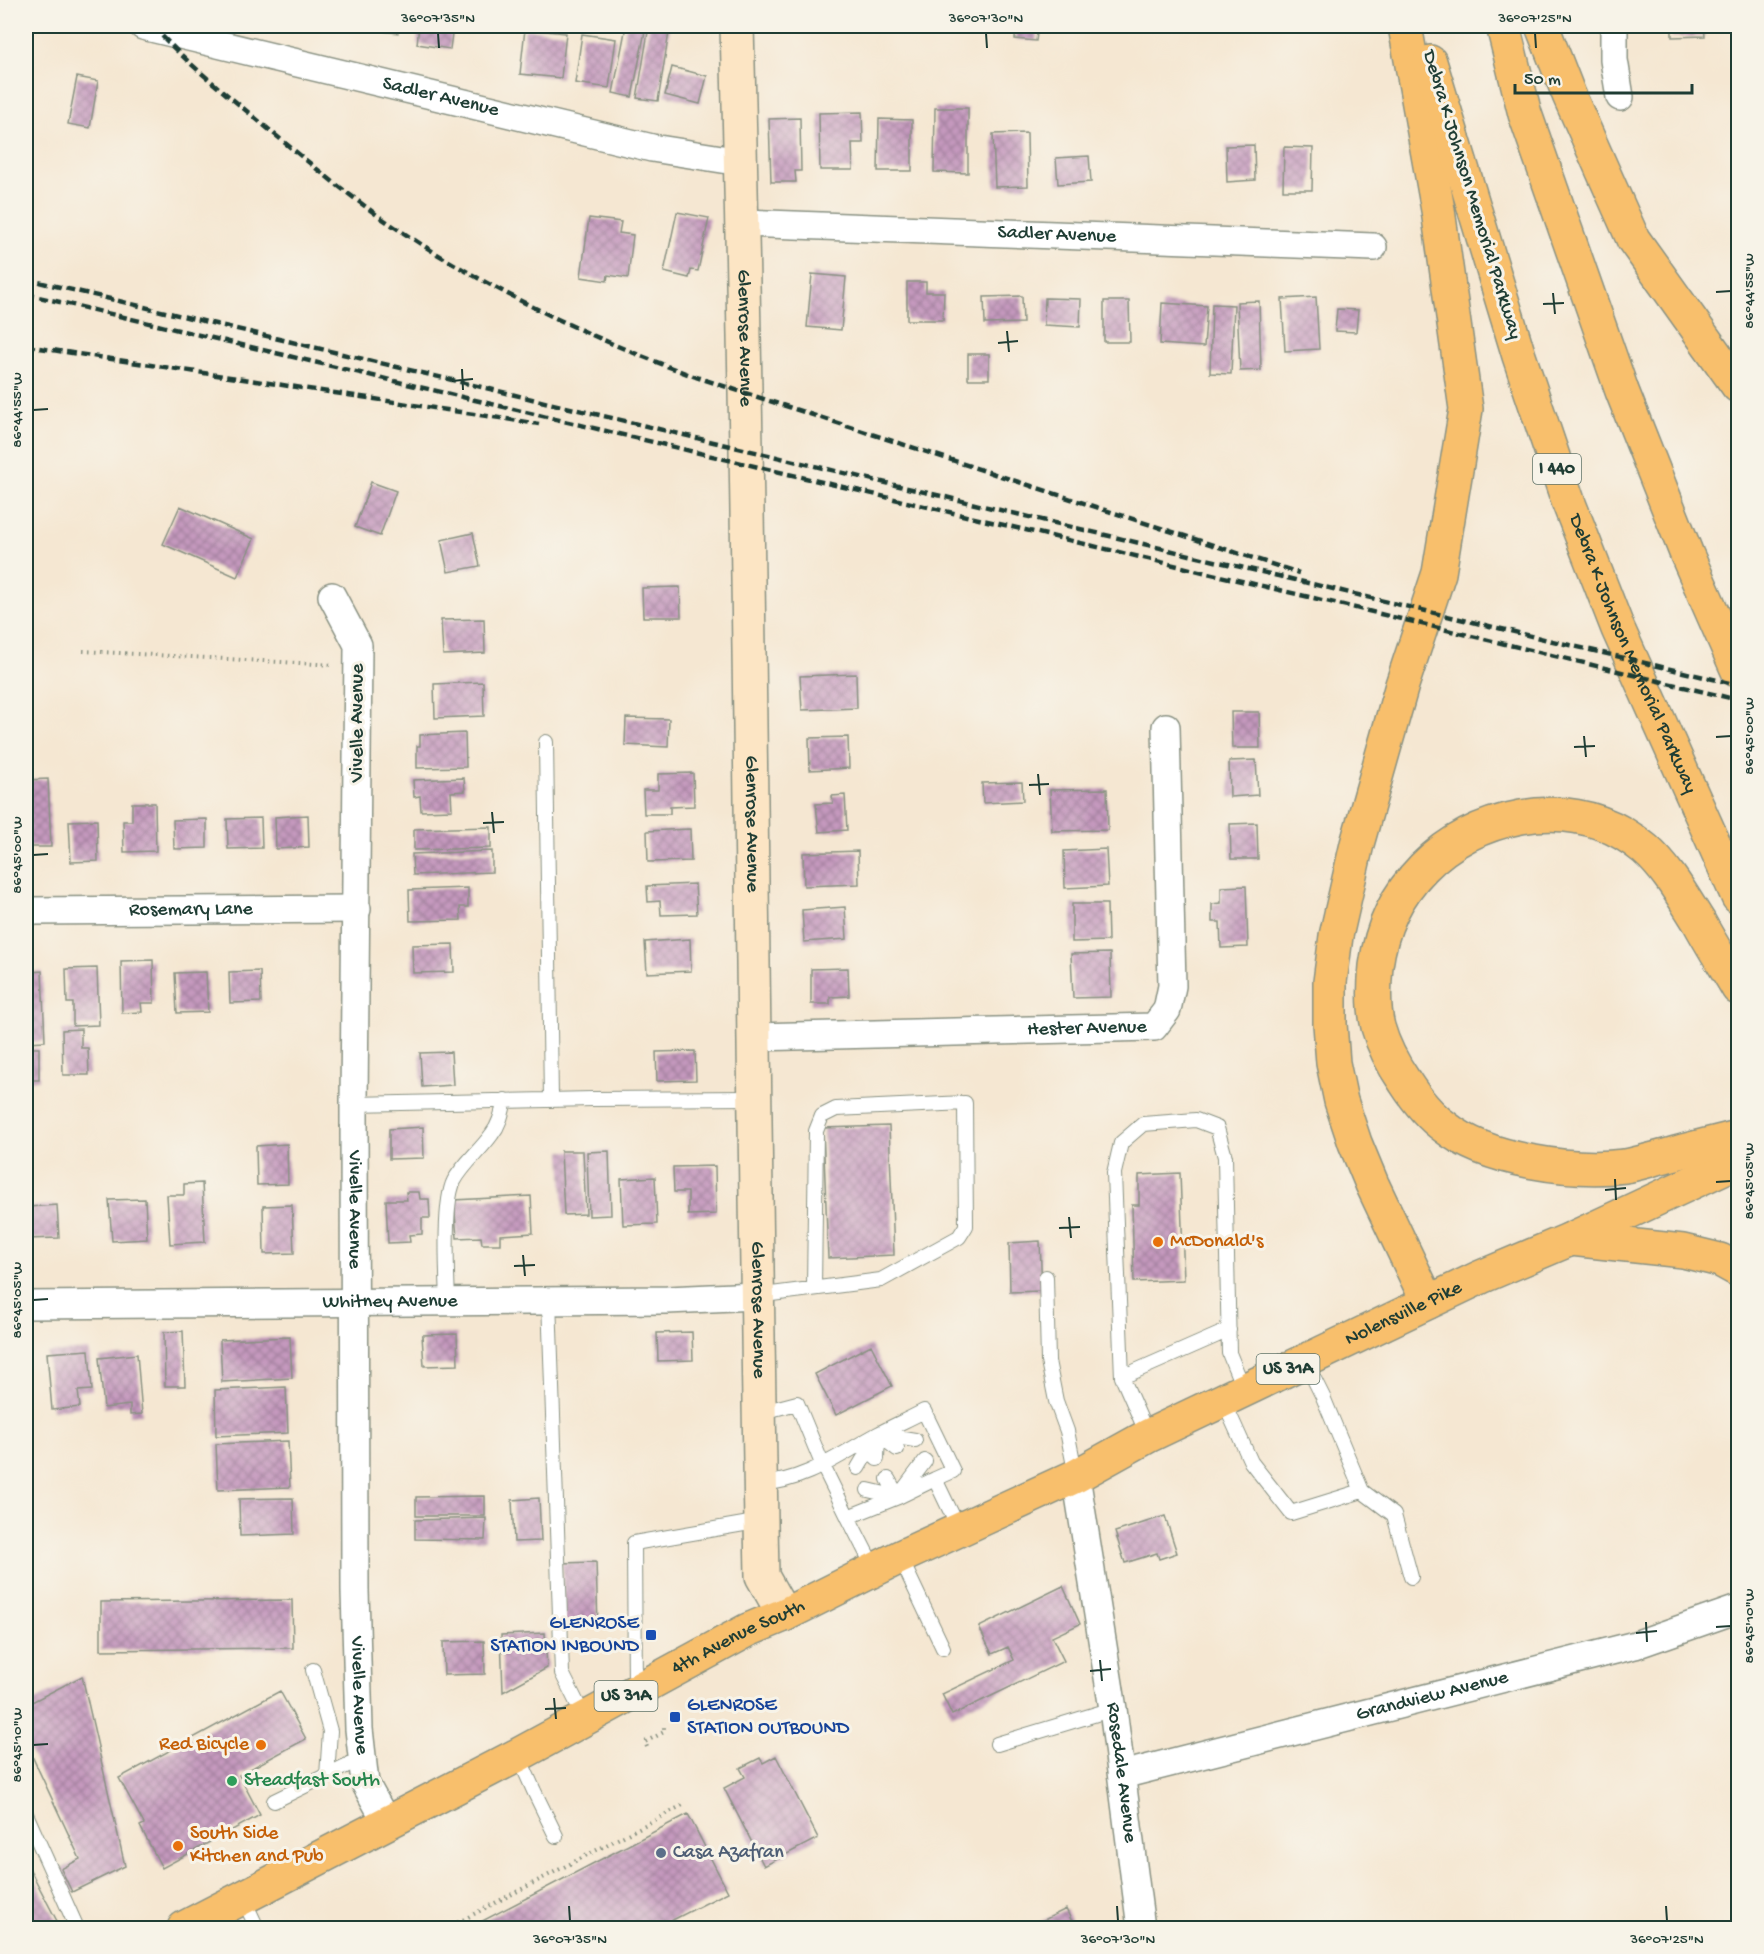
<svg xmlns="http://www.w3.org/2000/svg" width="1764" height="1954" font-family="'Gochi Hand',sans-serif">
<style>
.building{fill:url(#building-cross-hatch)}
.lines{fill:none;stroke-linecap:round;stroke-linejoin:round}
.lane-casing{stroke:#8a9283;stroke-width:16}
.street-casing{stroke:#8a9283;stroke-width:30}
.secondary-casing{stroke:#8a9283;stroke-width:36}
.primary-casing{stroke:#8a9283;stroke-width:36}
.highway-casing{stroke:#8a9283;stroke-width:36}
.path{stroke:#8a9283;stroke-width:4;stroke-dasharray:1.5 4.5;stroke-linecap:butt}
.lane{stroke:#fff;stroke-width:14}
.street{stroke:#fff;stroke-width:27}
.secondary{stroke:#fce5c4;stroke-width:33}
.primary{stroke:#f8bf6c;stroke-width:33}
.highway{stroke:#f8bf6c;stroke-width:33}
.rail{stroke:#1f3d34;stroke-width:4.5;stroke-dasharray:9 4.5;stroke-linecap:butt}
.ticks{fill:none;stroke:#1f3d34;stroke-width:2}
.food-dot{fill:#e8710a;stroke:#f7f3e8;stroke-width:2}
.transit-dot{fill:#1a4fb4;stroke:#f7f3e8;stroke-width:2}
.leisure-dot{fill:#2e9e5b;stroke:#f7f3e8;stroke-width:2}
.service-dot{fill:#5c6f8a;stroke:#f7f3e8;stroke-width:2}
.labels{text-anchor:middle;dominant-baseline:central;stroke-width:6;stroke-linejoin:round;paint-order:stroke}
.shield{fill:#f7f3e8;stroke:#60746a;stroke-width:1.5}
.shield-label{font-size:18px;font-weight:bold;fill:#1f3d34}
.street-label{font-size:20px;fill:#1f3d34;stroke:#f7f3e8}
.food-label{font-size:20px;fill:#c56008;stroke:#f7f3e8;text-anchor:start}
.transit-label{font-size:20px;fill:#164399;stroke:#f7f3e8;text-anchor:end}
.leisure-label{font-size:20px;fill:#27864d;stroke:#f7f3e8;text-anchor:start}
.service-label{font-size:20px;fill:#4e5e75;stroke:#f7f3e8;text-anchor:start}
.neatline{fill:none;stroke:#1f3d34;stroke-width:2}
.ticks-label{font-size:15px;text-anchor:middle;fill:#1f3d34}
</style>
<defs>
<pattern id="building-cross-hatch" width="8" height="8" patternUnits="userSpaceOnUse" patternTransform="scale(1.5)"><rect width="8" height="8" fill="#c599be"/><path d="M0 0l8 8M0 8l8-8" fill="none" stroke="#9f7e9b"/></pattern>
</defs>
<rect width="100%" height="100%" fill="#f7f3e8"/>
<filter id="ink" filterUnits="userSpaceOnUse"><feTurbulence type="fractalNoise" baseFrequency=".0167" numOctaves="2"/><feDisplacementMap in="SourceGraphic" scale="12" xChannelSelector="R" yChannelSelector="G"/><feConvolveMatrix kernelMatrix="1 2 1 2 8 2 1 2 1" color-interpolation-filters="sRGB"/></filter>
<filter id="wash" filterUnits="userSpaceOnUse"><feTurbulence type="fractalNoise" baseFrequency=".008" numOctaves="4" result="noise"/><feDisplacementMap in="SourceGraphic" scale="24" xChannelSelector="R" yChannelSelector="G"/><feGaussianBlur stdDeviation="1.35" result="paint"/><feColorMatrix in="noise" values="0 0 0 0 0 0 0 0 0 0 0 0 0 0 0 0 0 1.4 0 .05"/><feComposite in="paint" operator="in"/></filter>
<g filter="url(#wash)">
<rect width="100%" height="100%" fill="#f5e7d2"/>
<g id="blocks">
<path class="building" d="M366,26H399L398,33L365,29Z
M419,26H453L450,49L417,44Z
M626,26H646L632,97L613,93Z
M649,26H670L658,101L637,98Z
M1016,26H1038L1036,41L1015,39Z
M1672,26H1704L1705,36L1672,37Z
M525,29L566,33L561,78L520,74Z
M582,34L616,39L609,88L575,83Z
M672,67L707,76L700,104L665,95Z
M77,77L98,81L90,128L68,124Z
M935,108H968V173L934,172Z
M862,112L863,143H852L853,170H820L819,113Z
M800,118L801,171H795L796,182H771L769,119Z
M879,119L912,120V171H878Z
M1027,133L1028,186L995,187L993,134Z
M1254,145L1255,180L1227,182L1226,146Z
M1284,147L1313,148L1312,190H1283Z
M1089,156L1091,182L1058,184L1056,158Z
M677,212L709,218L698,271L691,270L689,278L664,272Z
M589,218L621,222L619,233L633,235L628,278L608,275L607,281L581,277Z
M812,274L846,277L841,330L807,327Z
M907,282H926V292H944L943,320H907Z
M1022,296L1023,323L985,324L984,297Z
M1316,297L1319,349L1285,351L1282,299Z
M1045,298L1081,299L1080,327L1044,325Z
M1104,301H1129L1130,342H1104Z
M1259,301L1261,370L1240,371L1237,302Z
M1162,303L1207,306L1204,347L1160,344Z
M1212,304L1234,305L1231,374L1210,373Z
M1337,309L1358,310L1356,332L1335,331Z
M968,354H989V379H968Z
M371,482L396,491L380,536L355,527Z
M180,506L254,539L237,577L163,544Z
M473,533L480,566L448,572L441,540Z
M680,587L681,617H643L642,588Z
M484,619L485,653L443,655L441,620Z
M856,674L857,708L802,710L800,676Z
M483,682L484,716L435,718L434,684Z
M1231,712H1259L1260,748H1232Z
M626,718L669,719L668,747L625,745Z
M465,733L466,767L417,768V746H420V735Z
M848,737L849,768L810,770L809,738Z
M1256,760L1258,795L1230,797L1229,761Z
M693,773L694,806L670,807V814H644L643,790H658V774Z
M464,778L465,791L451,792L452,810L421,811L420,796L414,797L413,780Z
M48,779L51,847H26V780Z
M1022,782L1023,801L983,803L982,783Z
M1107,789L1108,830L1052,831L1050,790Z
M845,795L847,830L819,832L816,804L833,803L832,796Z
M132,803H155L156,851L124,852L123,821H132Z
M308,815L309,847L276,849L275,817Z
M261,818L262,848L228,849L227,819Z
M207,819V848L174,849L173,820Z
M97,820L98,861L71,862L69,821Z
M1257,823L1258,859H1231L1230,824Z
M491,827V848L414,850V829Z
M690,829L691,861L648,862L647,831Z
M1106,849L1108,886L1065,888L1064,851Z
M492,851V872L413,875L412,854Z
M858,851L859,884L804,886L803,853Z
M695,884L697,914L661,915L660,901L648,902L647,886Z
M1246,886L1248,947L1221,948L1220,922H1212V904L1221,903V887Z
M468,888V907H460L461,920L410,921L409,890Z
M1072,904H1107L1108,941L1072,942Z
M845,907L847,939L804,942L802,910Z
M690,939L691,971L647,973L645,942Z
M453,944L454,972L413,973L412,945Z
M1110,953L1111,997L1073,998L1071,954Z
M31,959L32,972L42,971L45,1041L26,1042V960Z
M153,960L154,1003H141L142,1012L122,1013L121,961Z
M97,968L99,1025L73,1026V1003H67L66,969Z
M848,968L849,996L830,997V1004H811V969Z
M260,971L261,1002L230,1003L229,972Z
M206,972L208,1012L177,1013L175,973Z
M81,1029V1048H88L89,1075H63L62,1030Z
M26,1048H39V1080H26Z
M695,1051L696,1080L657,1081L656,1052Z
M451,1052L453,1085L422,1087L420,1053Z
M889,1126L894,1255L828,1258L823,1128Z
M423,1127L424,1158L389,1159V1129Z
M287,1144L288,1184L257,1185L256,1146Z
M561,1151H583L586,1214L564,1215Z
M609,1151L611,1215L589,1216L587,1152Z
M715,1166L716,1214L688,1215V1192H674L673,1167Z
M1180,1173L1184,1280L1134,1282L1132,1205H1139V1175Z
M655,1177L657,1224L623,1225L621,1179Z
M202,1183L205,1242L170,1244L167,1195H184V1184Z
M406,1192H419L420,1199H429L430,1218H422V1234L409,1235L410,1242L388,1243L386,1200H407Z
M28,1196V1207L57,1205L59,1238L26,1239V1197Z
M531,1196L533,1233L500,1235V1244H482L481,1237L457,1238L454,1200Z
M145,1199L147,1239L112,1241L109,1200Z
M292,1205L294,1253L264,1254L263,1206Z
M1040,1241L1042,1291L1010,1292L1009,1243Z
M183,1331L185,1386H165L164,1332Z
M692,1332L693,1360L658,1361L657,1333Z
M457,1334L458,1365L424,1366L422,1335Z
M290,1337L292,1378L222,1382L220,1340Z
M871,1345L892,1386L836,1415L815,1374Z
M89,1350L92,1390L78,1391L80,1407L52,1410L47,1353Z
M137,1354L142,1414L130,1415V1405L104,1408L99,1358Z
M286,1387L288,1433L216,1436L215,1390Z
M288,1441L290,1487L218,1490L216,1444Z
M485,1496V1516H416V1497Z
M293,1498L294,1534L240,1536L239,1499Z
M539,1498L541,1541L514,1542L512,1500Z
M1165,1516L1177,1553L1159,1559L1157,1553L1125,1563L1115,1532Z
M486,1518L485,1540L415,1539V1520Z
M596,1562L598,1626L564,1627L562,1563Z
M1063,1586L1080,1624L1052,1637L1064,1661L952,1715L942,1694L1014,1660L1008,1647L992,1654L979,1627Z
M292,1600L293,1648L101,1650V1602Z
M545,1633L547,1668L503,1692L501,1635Z
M484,1641L485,1674L444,1675L443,1642Z
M82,1676L125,1866L72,1892L61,1869L80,1859L26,1743V1705Z
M280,1691L306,1739L239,1775L260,1815L162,1868L140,1826L144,1824L119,1778Z
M776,1756L818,1838L764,1866L724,1788L745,1777L740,1768L760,1758L763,1763Z
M688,1814L728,1892L657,1928H469Z
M26,1862L58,1923L48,1928H26Z
M1066,1909L1075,1928H1028Z"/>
</g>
</g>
<g filter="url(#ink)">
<use href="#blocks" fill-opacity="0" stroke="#8a9283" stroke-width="1.5"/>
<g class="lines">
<defs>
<path id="lane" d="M546,742L551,1099
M354,1104L593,1099L753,1098
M1046,1277L1048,1361L1056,1401L1067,1431L1076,1476
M756,1296L881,1280L959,1237L966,1226L965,1103L836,1109L822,1116L816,1131L814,1288
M549,1300L562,1673L585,1719
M448,1301C447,1274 443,1202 454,1181C464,1163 480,1151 492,1134C500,1124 502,1112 505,1100
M1122,1377L1229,1330
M1223,1400L1251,1462L1291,1513L1362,1491L1323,1397L1305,1361
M759,1413L797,1403L823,1466L848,1517
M1148,1436L1122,1377L1114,1173L1121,1143L1143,1124L1196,1120L1217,1128L1225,1157L1229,1353L1244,1390
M897,1449L878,1434L915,1440
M925,1461L898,1497L935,1479L959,1529
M858,1468L878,1434L877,1459
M888,1479L898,1497L901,1490
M760,1484C806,1481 839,1455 878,1434C893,1426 909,1419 924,1411L953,1471L935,1479
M868,1490L898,1497
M1362,1491L1394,1515L1411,1577
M900,1557L943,1648
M875,1570L848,1517L898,1497
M313,1670L330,1731L327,1776
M635,1691L634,1543L761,1521
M997,1744L1113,1709
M518,1755L534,1791L556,1836
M274,1801L362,1758
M26,1814L77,1928
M243,1898L257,1928"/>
<g id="street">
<path id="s1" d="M143,26L652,148L741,162"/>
<path d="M1614,26V60L1620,97"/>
<path id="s2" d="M742,223L1373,247"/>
<path id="s3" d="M332,596L358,645L354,1104L355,1591L359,1729L365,1783L387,1823"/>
<path id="s4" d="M26,911L357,909"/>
<path id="s5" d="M753,1037L1154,1027L1167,1010L1172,986L1166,727"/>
<path id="s6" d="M26,1305L667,1300L756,1296"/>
<path id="s7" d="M1076,1476L1113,1709L1141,1928"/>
<path id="s8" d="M1122,1775L1635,1645L1738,1609"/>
</g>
<g id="secondary">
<path id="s9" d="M737,26C751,542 752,1059 762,1576L784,1615"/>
</g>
<g id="primary">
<path id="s10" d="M184,1928L518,1755L748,1630L784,1615L900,1557L1076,1476L1148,1436L1481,1277L1571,1239L1738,1161"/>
</g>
<g id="highway">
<path d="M1405,26L1438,210L1466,409L1439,573L1402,685L1357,844L1336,936L1330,982V1024L1333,1063L1341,1101L1355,1143L1372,1184L1428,1302"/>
<path d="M1503,26L1525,114L1622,391L1687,555L1738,671"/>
<path d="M1542,26L1569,95L1633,239L1738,386"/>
<path id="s11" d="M1430,62L1519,356L1568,501L1618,629L1738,897"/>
<path d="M1738,988C1725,966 1711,944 1699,922C1683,897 1668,869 1645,849C1609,819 1567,809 1521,817C1444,831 1386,888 1376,966C1374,986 1373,1007 1378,1027C1383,1045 1394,1066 1405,1082C1416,1099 1428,1115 1445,1127C1487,1161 1573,1172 1625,1166C1638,1164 1652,1159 1665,1156C1689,1149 1714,1143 1738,1137"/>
<path d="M1571,1239L1683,1251L1720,1260L1738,1270"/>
</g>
</defs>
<use href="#lane" class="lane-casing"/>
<use href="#street" class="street-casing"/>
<use href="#secondary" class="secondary-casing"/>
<use href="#primary" class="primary-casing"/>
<use href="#highway" class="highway-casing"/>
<path class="path" d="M83,651L334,665
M647,1747L645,1742L664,1732V1723
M447,1928L685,1804"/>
<use href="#lane" class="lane"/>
<use href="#street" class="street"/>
<use href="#secondary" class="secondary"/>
<use href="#primary" class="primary"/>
<use href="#highway" class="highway"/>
<path class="rail" d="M153,26C185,62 223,91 260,122C298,154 337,186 377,215C475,283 584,336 696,377L1299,573
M26,279L1738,685
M26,294L1343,605L1738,700
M26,346L539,424"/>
</g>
</g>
<path class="ticks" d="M438,33L439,48M986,33L987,48M1535,33L1536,48M1716,292L1731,291M1553,293L1555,314M1543,304L1564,303M1007,331L1009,352M998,343L1018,341M462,369L463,390M452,381L473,379M33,410L48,409M1584,736L1586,757M1716,737L1731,736M1574,747L1595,746M1038,774L1040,795M1029,785L1049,784M492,812L494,833M483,823L504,822M33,855L48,854M1615,1179L1616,1200M1716,1182L1731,1181M1605,1190L1626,1188M1069,1217L1071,1238M1059,1228L1080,1227M523,1255L525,1276M514,1266L535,1265M33,1300L48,1299M1646,1622L1647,1642M1716,1627L1731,1626M1636,1633L1657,1631M1100,1660L1102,1681M1090,1671L1111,1669M554,1698L556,1719M545,1709L566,1708M33,1745L48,1744M569,1906L570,1921M1117,1906L1118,1921M1666,1906L1667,1921"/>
<g class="food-dot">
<circle cx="1158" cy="1242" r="6"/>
<circle cx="261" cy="1745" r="6"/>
<circle cx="178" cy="1846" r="6"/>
</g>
<g class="transit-dot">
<rect x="645" y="1629" width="12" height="12" rx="3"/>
<rect x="669" y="1711" width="12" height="12" rx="3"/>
</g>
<circle class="leisure-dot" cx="232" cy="1781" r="6"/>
<circle class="service-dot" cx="661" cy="1853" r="6"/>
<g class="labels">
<g class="shield">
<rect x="1533" y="454" width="48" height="30" rx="4.5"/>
<rect x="1256.5" y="1354" width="63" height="30" rx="4.5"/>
<rect x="594.5" y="1681" width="63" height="30" rx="4.5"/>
</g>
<g class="shield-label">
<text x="1557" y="469">I 440</text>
<text x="1288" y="1369">US 31A</text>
<text x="626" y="1696">US 31A</text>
</g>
<g class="street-label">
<text stroke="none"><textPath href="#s1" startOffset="306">Sadler Avenue</textPath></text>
<text transform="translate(1471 195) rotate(73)">Debra K Johnson Memorial Parkway</text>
<text stroke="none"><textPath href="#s2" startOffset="315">Sadler Avenue</textPath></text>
<text stroke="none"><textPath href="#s9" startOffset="312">Glenrose Avenue</textPath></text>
<text stroke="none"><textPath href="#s11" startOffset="626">Debra K Johnson Memorial Parkway</textPath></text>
<text transform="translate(358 723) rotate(-90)">Vivelle Avenue</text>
<text stroke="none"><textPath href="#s9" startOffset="798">Glenrose Avenue</textPath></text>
<text stroke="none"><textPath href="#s4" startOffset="165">Rosemary Lane</textPath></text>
<text stroke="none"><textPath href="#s5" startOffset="334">Hester Avenue</textPath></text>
<text stroke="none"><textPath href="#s3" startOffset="620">Vivelle Avenue</textPath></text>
<text stroke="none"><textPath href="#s6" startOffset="364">Whitney Avenue</textPath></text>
<text stroke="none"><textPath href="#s9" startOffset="1284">Glenrose Avenue</textPath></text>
<text stroke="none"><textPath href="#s10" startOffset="1366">Nolensville Pike</textPath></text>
<text stroke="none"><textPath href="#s10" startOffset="626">4th Avenue South</textPath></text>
<text stroke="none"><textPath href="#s3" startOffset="1106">Vivelle Avenue</textPath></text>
<text stroke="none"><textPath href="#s8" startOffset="320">Grandview Avenue</textPath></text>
<text stroke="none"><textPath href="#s7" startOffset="300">Rosedale Avenue</textPath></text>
</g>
<g class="food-label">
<text x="1170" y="1242">McDonald's</text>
<text x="249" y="1745" text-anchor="end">Red Bicycle</text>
<text x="190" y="1834">South Side<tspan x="190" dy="23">Kitchen and Pub</tspan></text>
</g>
<g class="transit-label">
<text x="639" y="1624">GLENROSE<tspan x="639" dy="23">STATION INBOUND</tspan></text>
<text x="687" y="1706" text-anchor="start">GLENROSE<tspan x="687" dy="23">STATION OUTBOUND</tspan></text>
</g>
<g class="leisure-label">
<text x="244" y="1781">Steadfast South</text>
</g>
<g class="service-label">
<text x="673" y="1853">Casa Azafran</text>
</g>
</g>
<rect width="1764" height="1954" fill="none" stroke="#f7f3e8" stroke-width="66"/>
<path d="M1515 84v9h177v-9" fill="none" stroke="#1f3d34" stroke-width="3"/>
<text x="1524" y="84" font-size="18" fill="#1f3d34" stroke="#f7f3e8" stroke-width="4.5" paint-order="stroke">50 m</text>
<rect x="33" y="33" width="1698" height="1888" class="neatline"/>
<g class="ticks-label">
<text x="438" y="22">36°07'35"N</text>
<text x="986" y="22">36°07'30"N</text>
<text x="1535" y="22">36°07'25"N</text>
<text transform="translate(1748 291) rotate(-90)" y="5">86°44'55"W</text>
<text transform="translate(16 410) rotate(-90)" y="5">86°44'55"W</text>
<text transform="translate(1748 736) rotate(-90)" y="5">86°45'00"W</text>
<text transform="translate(16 855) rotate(-90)" y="5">86°45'00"W</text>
<text transform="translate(1748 1181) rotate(-90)" y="5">86°45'05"W</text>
<text transform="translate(16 1300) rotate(-90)" y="5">86°45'05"W</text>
<text transform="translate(1748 1626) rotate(-90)" y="5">86°45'10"W</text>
<text transform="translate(16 1745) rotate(-90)" y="5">86°45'10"W</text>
<text x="570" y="1943">36°07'35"N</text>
<text x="1118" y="1943">36°07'30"N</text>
<text x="1667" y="1943">36°07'25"N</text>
</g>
</svg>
